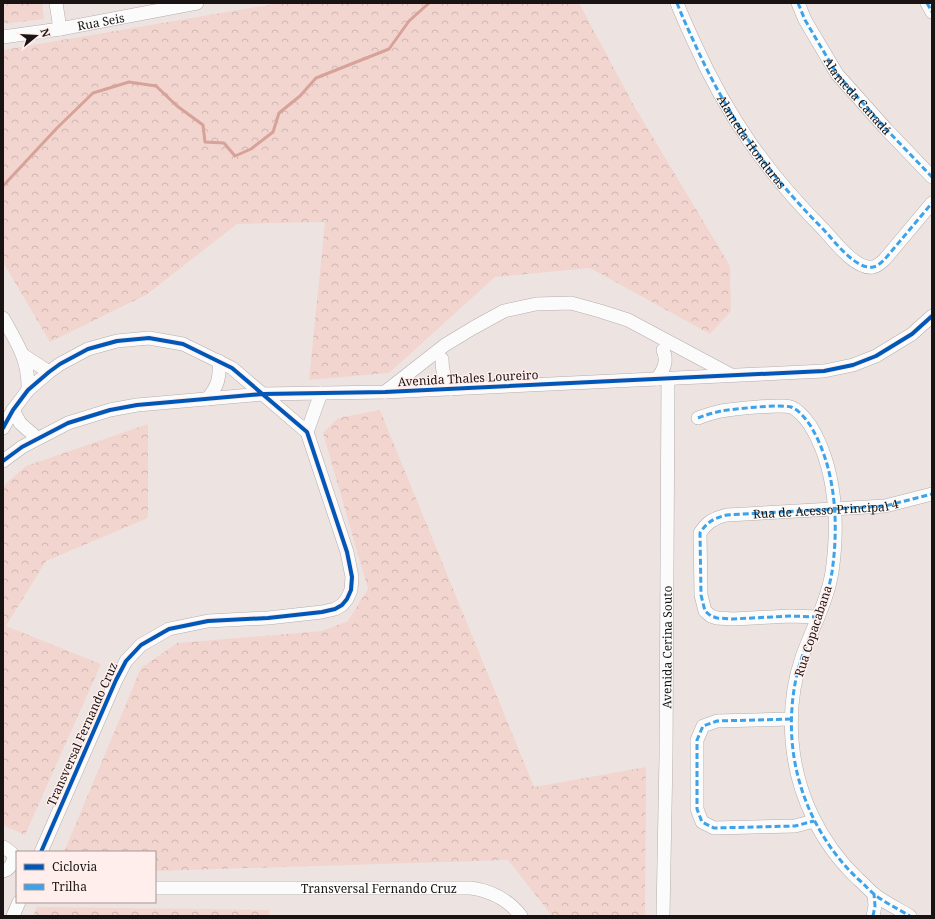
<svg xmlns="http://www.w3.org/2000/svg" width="935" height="919" font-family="'Noto Serif',serif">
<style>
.forest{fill:url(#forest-crowns)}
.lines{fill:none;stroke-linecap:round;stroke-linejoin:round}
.stream{stroke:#d6a29a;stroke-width:3}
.minor-casing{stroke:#b4adac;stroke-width:14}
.minor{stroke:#fcfbfb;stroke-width:13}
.quiet{stroke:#3da2ea;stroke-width:3;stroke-dasharray:6 3;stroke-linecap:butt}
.cycleway-casing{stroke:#ffeeeb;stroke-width:6}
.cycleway{stroke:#0057b8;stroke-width:4}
.labels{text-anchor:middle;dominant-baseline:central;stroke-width:3;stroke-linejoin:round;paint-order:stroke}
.street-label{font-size:12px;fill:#191413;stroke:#ffeeeb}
</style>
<defs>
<pattern id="forest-crowns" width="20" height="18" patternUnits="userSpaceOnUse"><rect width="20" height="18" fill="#f2d5cf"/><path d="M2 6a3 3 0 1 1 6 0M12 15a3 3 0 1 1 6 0" fill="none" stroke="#cfb6b1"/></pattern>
</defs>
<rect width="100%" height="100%" fill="#ede4e2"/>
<path class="forest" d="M3,3H42L44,19L3,24Z
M280,3H579L633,104L730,266L731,311L710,334L590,268L495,277L389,373L309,380L325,222L237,224L146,295L50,342L3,262V50Z
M380,410L534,787L646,767L645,916H552L508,860L155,871V852H64L141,668L177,643L322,631L348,621L368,589L323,433L338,418Z
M148,424V518L46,561L6,626L101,664L25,835L3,825V486L26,466Z
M37,907L269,910V916H33Z"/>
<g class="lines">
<path class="stream" d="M3,186L57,128L93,93L129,82L156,86L177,106L203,125L205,142L224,143L235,156L251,149L273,132L279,113L300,96L316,78L389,49L409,21L429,3"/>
<defs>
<g id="minor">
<path d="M56,3L60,29"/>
<path d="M677,3C682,16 688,29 694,42C727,116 767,173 824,230C835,242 856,270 873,267C878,266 882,262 885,259L932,203"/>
<path d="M798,3L805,20L837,74L886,129L932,177"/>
<path d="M927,3L932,12"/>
<path id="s1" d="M3,37L60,29L197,3"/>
<path d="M3,318C17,343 29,360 28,390"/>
<path d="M23,355L49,372"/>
<path d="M442,359C442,371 444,378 451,389"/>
<path d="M657,379C664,369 668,361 663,350"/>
<path d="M385,392L445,345L473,328L504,311L536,304L571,303L600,311L628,320L731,375"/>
<path d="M207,399C218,387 220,377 219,361"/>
<path d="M13,410L20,423L37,438"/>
<path d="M698,418C705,415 713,413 721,411C734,409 779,404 791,407C799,410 805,418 810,425C836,467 839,524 832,572C827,602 812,629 802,657C793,683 790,713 792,740C796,793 820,843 858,879C864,884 869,890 875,895C886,903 898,909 910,916"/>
<path d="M3,428L13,410L28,390L49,372L60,364L88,349L117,341L149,338L183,344L232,368L307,432L347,552L352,577L351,590L347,599L342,605L335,609L322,612L268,618L208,621L169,629L141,645L126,661L116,680L41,852"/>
<path d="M307,432L321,393"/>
<path d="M3,461L22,447L68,423L110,410L137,405L263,394L385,392L824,371L853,365L876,356L912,334L932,316"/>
<path d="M818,617L790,616L733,619L717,618L711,616L705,611L701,595L700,533C707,522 714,518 727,515L885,506L932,494"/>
<path d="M791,719L717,721L703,726L697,740V809L702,822L714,828L795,826L814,821"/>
<path d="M3,847C6,849 12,852 13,855C15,862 9,870 3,871"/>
<path id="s2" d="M155,888H471C491,891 508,899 521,916"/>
<path d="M13,916L19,902"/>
<path id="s3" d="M663,916L666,756L668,378"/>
<path d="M873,916L875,906L874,894"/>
</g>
</defs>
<use href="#minor" class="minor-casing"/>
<use href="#minor" class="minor"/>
<g class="quiet">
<path id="s4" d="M677,3C682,16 688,29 694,42C727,116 767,173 824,230C835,242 856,270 873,267C878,266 882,262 885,259L932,203"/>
<path id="s5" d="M798,3L805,20L837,74L886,129L932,177"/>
<path d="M927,3L932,12"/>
<path d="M698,418C705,415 713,413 721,411C734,409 779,404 791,407C799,410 805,418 810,425C836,467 839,524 832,572C827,602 812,629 802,657C793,683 790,713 792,740C796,793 820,843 858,879C864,884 869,890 875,895C886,903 898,909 910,916"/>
<path id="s6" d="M818,617L790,616L733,619L717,618L711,616L705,611L701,595L700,533C707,522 714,518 727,515L885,506L932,494"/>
<path d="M791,719L717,721L703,726L697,740V809L702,822L714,828L795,826L814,821"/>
<path d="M873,916L875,906L874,894"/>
</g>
<defs>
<path id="cycleway" d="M3,428L13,410L28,390L49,372L60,364L88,349L117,341L149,338L183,344L232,368L307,432L347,552L352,577L351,590L347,599L342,605L335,609L322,612L268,618L208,621L169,629L141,645L126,661L116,680L41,852
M3,461L22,447L68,423L110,410L137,405L263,394L385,392L824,371L853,365L876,356L912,334L932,316"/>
</defs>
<use href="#cycleway" class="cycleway-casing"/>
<use href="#cycleway" class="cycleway"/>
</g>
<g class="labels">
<g class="street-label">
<text stroke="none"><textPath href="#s1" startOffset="99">Rua Seis</textPath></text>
<text stroke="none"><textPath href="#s5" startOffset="111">Alameda Canadá</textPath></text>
<text stroke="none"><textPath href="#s4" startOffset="158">Alameda Honduras</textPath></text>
<text transform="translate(468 378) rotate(-3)">Avenida Thales Loureiro</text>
<text stroke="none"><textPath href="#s6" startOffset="326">Rua de Acesso Principal 4</textPath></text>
<text transform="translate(813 631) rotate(-72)">Rua Copacabana</text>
<text stroke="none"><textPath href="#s3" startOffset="269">Avenida Cerina Souto</textPath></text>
<text transform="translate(82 734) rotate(-66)">Transversal Fernando Cruz</text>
<text stroke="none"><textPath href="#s2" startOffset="224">Transversal Fernando Cruz</textPath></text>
</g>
</g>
<rect width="935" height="919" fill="none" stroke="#191413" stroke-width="8"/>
<rect x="16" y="851" width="140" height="52" fill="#ffeeeb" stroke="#a39795"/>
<rect x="24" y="864" width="20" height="6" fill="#0057b8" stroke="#a39795"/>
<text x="52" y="871" font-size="12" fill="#191413">Ciclovia</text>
<rect x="24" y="884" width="20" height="6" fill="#3da2ea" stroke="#a39795"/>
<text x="52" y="891" font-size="12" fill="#191413">Trilha</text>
<g transform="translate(36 36) rotate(72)" stroke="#ffeeeb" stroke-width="3" paint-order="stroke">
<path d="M0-3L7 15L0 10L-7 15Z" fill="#191413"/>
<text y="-6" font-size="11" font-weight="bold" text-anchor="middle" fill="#191413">N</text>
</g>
</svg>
